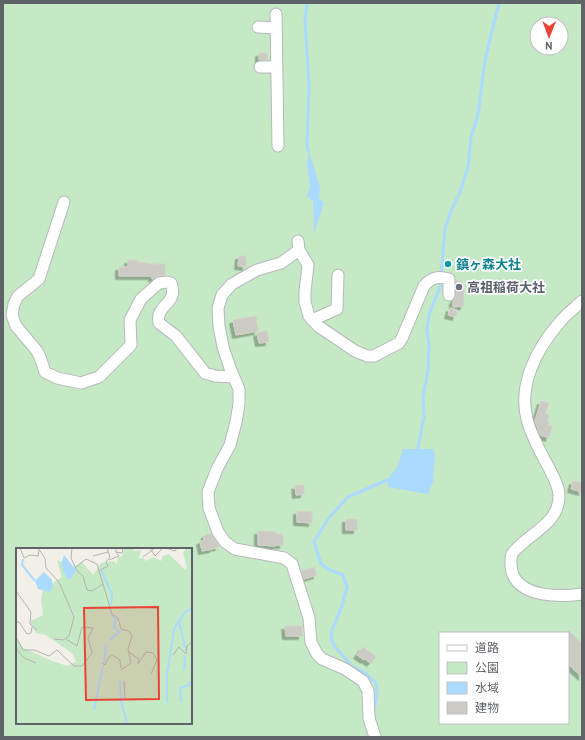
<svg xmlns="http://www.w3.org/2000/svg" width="585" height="740" font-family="'PT Sans','Noto Sans JP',sans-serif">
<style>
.green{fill:#c5e8c5;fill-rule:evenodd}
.water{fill:#aadaff}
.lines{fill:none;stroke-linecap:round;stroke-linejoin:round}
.stream{stroke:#aadaff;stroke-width:3}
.building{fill:#cccac5;stroke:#d6d1c6;filter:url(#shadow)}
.street-casing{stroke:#b5b8bc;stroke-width:13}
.street{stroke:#fff;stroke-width:11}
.culture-dot{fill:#0f9aa8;stroke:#fff;stroke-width:1.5}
.worship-dot{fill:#6b7280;stroke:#fff;stroke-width:1.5}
.labels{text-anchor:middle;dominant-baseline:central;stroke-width:3.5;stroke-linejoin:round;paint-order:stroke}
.culture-label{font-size:13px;font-weight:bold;fill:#0d838f;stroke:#fff;text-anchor:start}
.worship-label{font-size:13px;font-weight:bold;fill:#5b616d;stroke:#fff;text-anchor:start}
.inset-river{fill:none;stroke:#aadaff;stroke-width:2}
.inset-road{fill:none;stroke:#b3b3b1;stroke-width:1}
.view{fill:#ea4335;fill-opacity:0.15;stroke:#ea4335;stroke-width:2}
.inset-edge{fill:none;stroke:#5f6368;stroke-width:2}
</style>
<defs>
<filter id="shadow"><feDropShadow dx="-3.5" dy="3.5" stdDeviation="0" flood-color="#0004"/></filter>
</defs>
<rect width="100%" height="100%" fill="#f1efe8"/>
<path class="green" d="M3,3H582V737H3ZM537,24H561V48H537ZM17,549H191V723H17ZM440,633H568V723H440Z"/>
<path class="water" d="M309,152L320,187L319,198L324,203L314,233L313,201L307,196L310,186L307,166Z
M403,449H433L435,455L433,482L428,494L388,487L387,480L398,466Z"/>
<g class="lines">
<path class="stream" d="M307,3L305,21L309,84L307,147L309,152
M441,275L445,229L451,211L460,192L468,167L471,137L478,115L485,60L499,3
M418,449L424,416L423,397L428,370L429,347L427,329L429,315L440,287L441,280
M374,710L377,693L376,683L365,673L353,667L335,647L331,638L332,630L342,606L347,587L343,575L330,570L321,564L314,542L328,519L348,497L387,480"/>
</g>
<path class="building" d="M259,53H267V60H259Z
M239,256H246V267L238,266Z
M128,260H137V262L148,263V264H165V275L158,276L152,279V276H119V267H128Z
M456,281H461V284H463L464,306L453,307V301L455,298L456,295Z
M450,308L457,310L456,317L448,315Z
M256,316L258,331L236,335L233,320Z
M267,331L269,342L259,343L257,333Z
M541,401L549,403L545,414L549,415L547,421L549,422L548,425L552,426L549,438L540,435L538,430V428L537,427L535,421Z
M573,481L582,483V492L571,489Z
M304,485V494L296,495L295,486Z
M297,511L312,512V523L297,522Z
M346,519H357V530H346Z
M258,531L277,532L276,534H283V545H276V546L258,545Z
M211,533L219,547L213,548V549L202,551L200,541H203L205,535Z
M314,567L317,575L304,579L301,571Z
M285,626H302V636H286Z
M568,630L582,643V677L568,664Z
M363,647L376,657L370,663L365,659L364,660L357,655Z"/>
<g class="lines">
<defs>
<path id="street" d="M276,14L278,146
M258,27L276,28
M260,67H277
M64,202L39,279L18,296L14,304L12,315L16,326L37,351L40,357L45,372L57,378L81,383L99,377L131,345L130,320L141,299L159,283L167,282L171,283C179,305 155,304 159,323L176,336L205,373L215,376L234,377
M298,241L299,250L281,263L257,270L232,284L222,295L218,308L219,326L223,347L230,368L239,389V404L236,422L230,445L217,469L208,492L209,508L218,532L225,542L235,549L284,558L292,564L309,618L311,642L317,654L322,659L345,669L363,681L368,691L369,718L375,737
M299,250L308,265L305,292V302L309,316L318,326L355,351L367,356H374L399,343L402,338L424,286C432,277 438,276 449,279V295
M582,301C575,308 566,314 560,322C537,348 518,384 527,419C529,429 534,438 538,447C544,460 558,481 559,494C560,518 541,528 525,541C521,545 515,549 512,554C510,560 511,567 512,572C520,598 561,597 582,594
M312,320L337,309L338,275"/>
</defs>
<use href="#street" class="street-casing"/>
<use href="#street" class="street"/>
</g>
<circle class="culture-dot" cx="448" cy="264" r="4"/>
<circle class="worship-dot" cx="459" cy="287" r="4"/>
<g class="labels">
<g class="culture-label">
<text x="456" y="264">鎮ヶ森大社</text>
</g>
<g class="worship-label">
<text x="467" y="287">高祖稲荷大社</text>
</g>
</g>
<g transform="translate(16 548)">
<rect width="176" height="176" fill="#f1efe8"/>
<path d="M117,0L119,3L125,2L123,10H127L130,13L137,9L145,13L147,8L153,6L169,22L171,19L167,5L170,0H176V176H0V91L7,100L34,112L51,118L60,114L57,106L30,87L20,85L15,77V73L27,67L25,51L27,42L46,29L41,12L57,19L66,14L77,27L85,15L97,13L101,16L102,9H106L108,1Z" fill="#c5e8c5"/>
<path d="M48,7L60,22L55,30L51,31L45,16ZM28,24L36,32L37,39L33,44L22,41L19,33Z" fill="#aadaff"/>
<path class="inset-river" d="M7,11L6,17L19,33M85,22L96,46L95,57M163,74L170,102M94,92L103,84L98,79L100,71L95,66M88,115L90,96M168,122L169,107M104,133L105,152L111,176M165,154L164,140L173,137L176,130M151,155V126L158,81L169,64L176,61M78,162L87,118"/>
<path class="inset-road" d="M4,0L8,10L14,7L22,8L23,2M22,0L29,10L30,20L43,34L58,69L53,88L47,92L38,91M56,0L55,10L61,23L67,28L71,42L76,43L87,36M100,0V4L106,5L107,0M134,0L139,8L147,0M150,0L159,3L161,0M77,8L92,4M127,9L139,0M70,11L81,16L96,66L102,70L105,81L113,83L116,88L112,101L115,115L105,122M93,12L103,8L100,4M60,19L70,11M84,22L92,18L90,14L94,9L91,0M0,43L15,64L14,76L21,82M0,74H3L11,86L15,85L16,79M0,89L7,102H18L33,108L41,102L58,118H66L76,105L72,90L77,80L66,79L61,98L50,91M0,96L1,102L8,110L20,115M113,104L123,111L122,116L130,104L137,105L141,112L135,126M157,107L163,99L170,106L171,98L176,94M86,115L89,117L93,109L96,107L104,112L105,120M108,133L109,150"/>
<path class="view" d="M142,59L143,151L70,152L68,60Z"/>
<rect width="176" height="176" class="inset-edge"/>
</g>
<rect width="585" height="740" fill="none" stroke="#5f6368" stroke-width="8"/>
<rect x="439" y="632" width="130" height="92" fill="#ffffff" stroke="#bfc1c3"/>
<rect x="447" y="645" width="20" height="6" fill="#ffffff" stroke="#bfc1c3"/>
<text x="475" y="652" font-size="12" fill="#5f6368">道路</text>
<rect x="447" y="662" width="20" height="12" fill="#c5e8c5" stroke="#bfc1c3"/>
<text x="475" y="672" font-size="12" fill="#5f6368">公園</text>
<rect x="447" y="682" width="20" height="12" fill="#aadaff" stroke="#bfc1c3"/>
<text x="475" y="692" font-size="12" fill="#5f6368">水域</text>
<rect x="447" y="702" width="20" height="12" fill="#cccac5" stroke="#bfc1c3"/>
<text x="475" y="712" font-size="12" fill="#5f6368">建物</text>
<g transform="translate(549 36) rotate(181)"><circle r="19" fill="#ffffff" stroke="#bfc1c3"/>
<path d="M0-3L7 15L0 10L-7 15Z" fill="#ea4335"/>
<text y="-6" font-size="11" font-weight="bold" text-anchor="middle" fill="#5f6368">N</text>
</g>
</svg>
